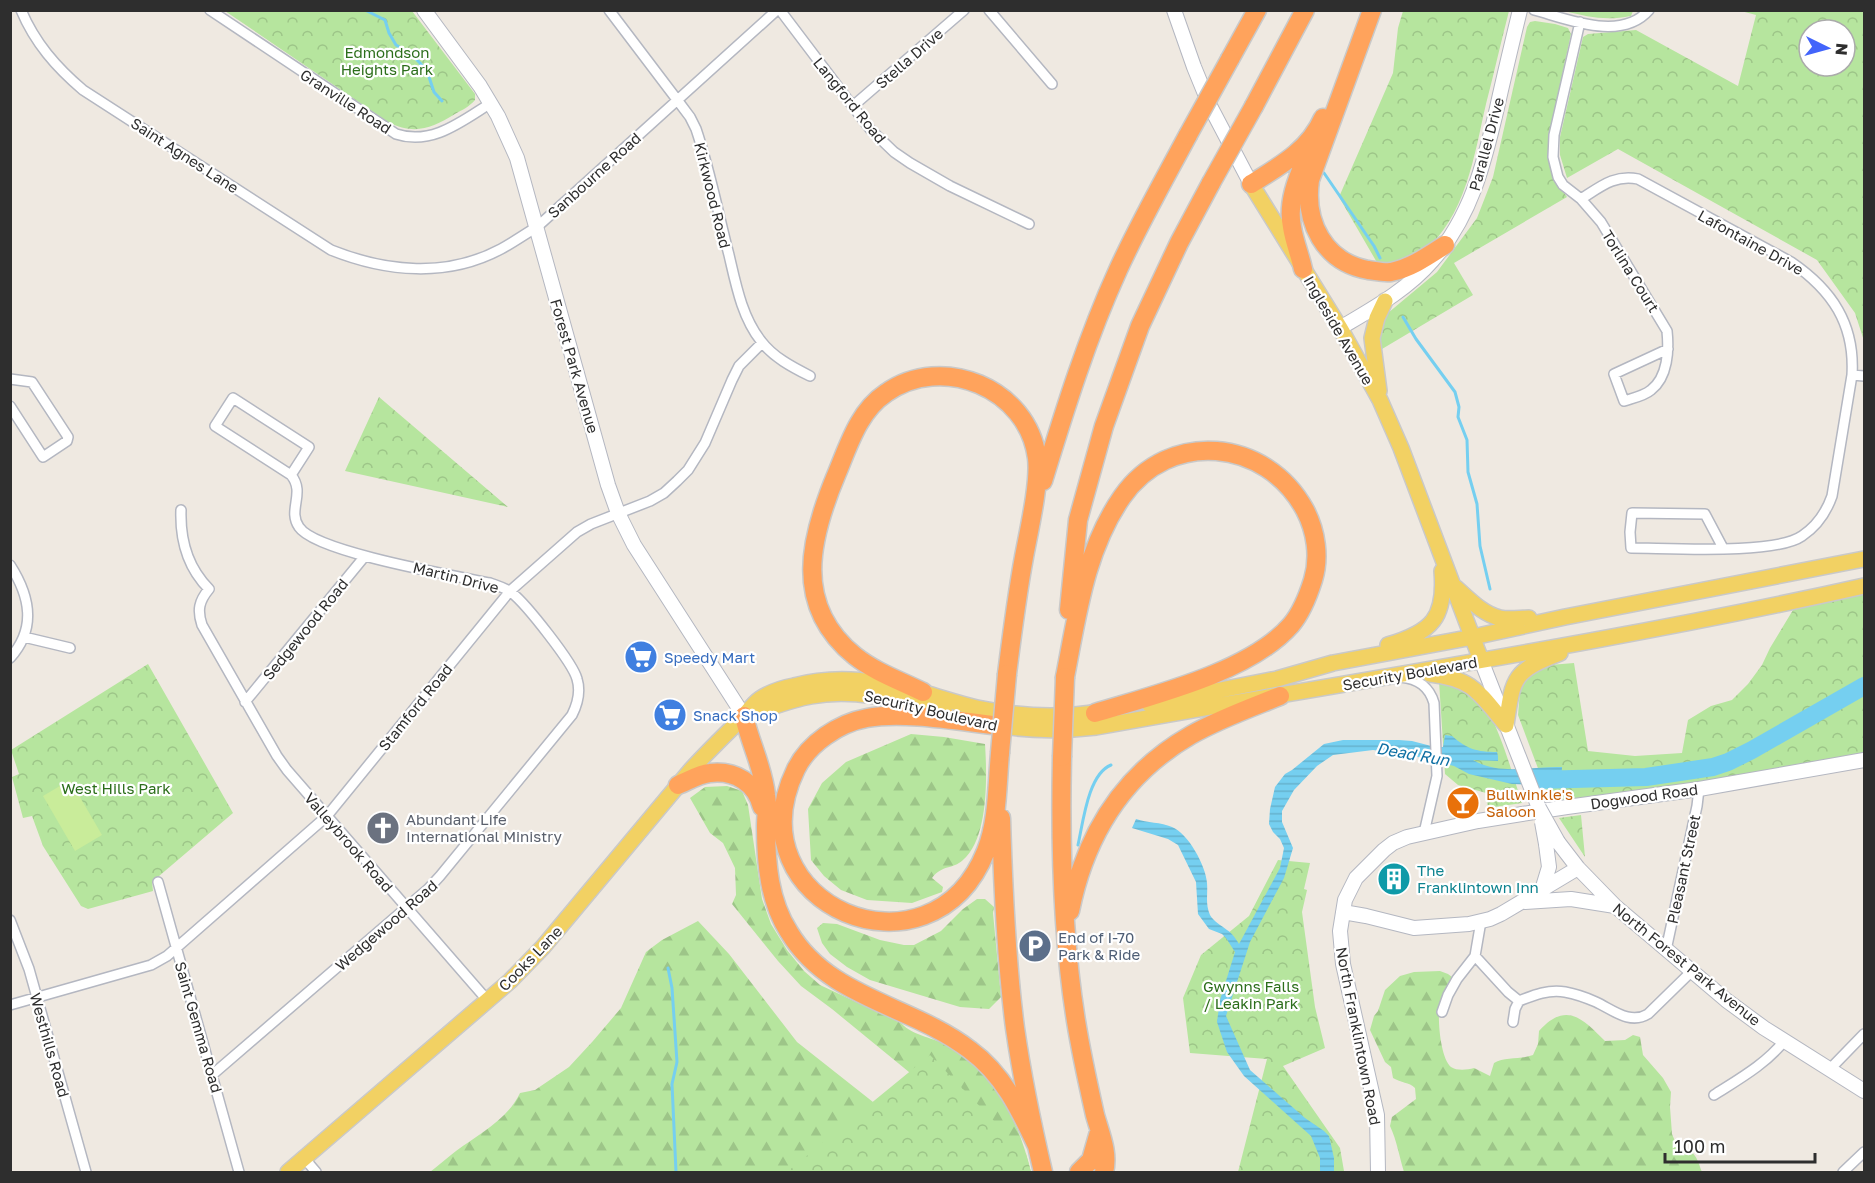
<svg xmlns="http://www.w3.org/2000/svg" width="1875" height="1183" font-family="'Golos Text',sans-serif">
<style>
.forest{fill:url(#forest-firs)}
.park{fill:url(#park-crowns);fill-rule:evenodd}
.pitch{fill:#c9ec9a}
.water{fill:url(#water-rules)}
.lines{fill:none;stroke-linecap:round;stroke-linejoin:round}
.stream{stroke:#75cff0;stroke-width:3}
.river{stroke:#75cff0;stroke-width:18}
.street-casing{stroke:#b4b7c1;stroke-width:12}
.secondary-casing{stroke:#b4b7c1;stroke-width:16}
.primary-casing{stroke:#c9c9c9;stroke-width:18}
.highway-casing{stroke:#c9c9c9;stroke-width:21}
.street{stroke:#fff;stroke-width:9}
.secondary{stroke:#fff;stroke-width:14}
.primary{stroke:#f2d163;stroke-width:15}
.highway{stroke:#ffa35c;stroke-width:18}
.secondary-bridge-casing{stroke:#b4b7c1;stroke-width:16;stroke-linecap:butt}
.highway-bridge-casing{stroke:#c9c9c9;stroke-width:21;stroke-linecap:butt}
.secondary-bridge{stroke:#fff;stroke-width:14}
.highway-bridge{stroke:#ffa35c;stroke-width:18}
.labels{text-anchor:middle;dominant-baseline:central;stroke-width:4.5;stroke-linejoin:round;paint-order:stroke}
.park-label{font-size:15px;fill:#2c6e1b;stroke:#fff}
.street-label{font-size:15px;fill:#2e2e2e;stroke:#fff}
.shop-label{font-size:15px;fill:#366cbe;stroke:#fff;text-anchor:start}
.food-label{font-size:15px;fill:#c56008;stroke:#fff;text-anchor:start}
.worship-label{font-size:15px;fill:#5b616d;stroke:#fff;text-anchor:start}
.culture-label{font-size:15px;fill:#0d838f;stroke:#fff;text-anchor:start}
.service-label{font-size:15px;fill:#4e5e75;stroke:#fff;text-anchor:start}
.water-label{font-size:16px;font-style:italic;fill:#0d6fa3;stroke:#fff}
</style>
<defs>
<pattern id="forest-firs" width="22" height="20" patternUnits="userSpaceOnUse" patternTransform="scale(1.5)"><rect width="22" height="20" fill="#b6e59e"/><path d="M5 1l3.5 6h-7zM16 11l3.5 6h-7z" fill="#9dc588"/></pattern>
<pattern id="park-crowns" width="20" height="18" patternUnits="userSpaceOnUse" patternTransform="scale(1.5)"><rect width="20" height="18" fill="#b6e59e"/><path d="M2 6a3 3 0 1 1 6 0M12 15a3 3 0 1 1 6 0" fill="none" stroke="#9dc588"/></pattern>
<pattern id="water-rules" width="6" height="5" patternUnits="userSpaceOnUse" patternTransform="scale(1.5)"><rect width="6" height="5" fill="#75cff0"/><path d="M0 2.5h6" fill="none" stroke="#66b2ce"/></pattern>
</defs>
<rect width="100%" height="100%" fill="#efe9e1"/>
<path class="forest" d="M911,734L944,737L985,744C987,775 989,838 963,860C952,870 943,864 932,878L943,887L942,892L912,903L867,900L841,890L824,876L811,860L808,809L822,783L846,762Z
M727,786L742,791L748,805L762,899L771,924L787,950L804,971L820,985L901,1023C914,1037 934,1037 950,1047C996,1074 1019,1122 1031,1172L832,1009L801,986L778,961L732,904L736,895L735,868L723,843L710,833L690,798L705,787Z
M977,899H985L994,907L993,913L1001,997L989,1009L960,1007L870,980L847,967L830,954L822,943L817,928L823,923L837,924L880,940L904,945H914L941,931L963,909Z
M698,921L729,954L797,1042L873,1102L934,1172H430C439,1165 447,1158 456,1151C479,1134 508,1119 520,1093L535,1090L569,1067L593,1041L621,1008L646,952L662,940Z
M1440,971L1448,974L1452,977C1450,987 1442,993 1440,1003C1437,1016 1440,1058 1451,1067C1457,1071 1467,1070 1474,1068L1490,1076L1494,1063C1505,1056 1520,1060 1533,1055L1538,1044L1539,1031C1566,1001 1582,1018 1605,1041L1625,1040L1633,1035L1640,1037L1643,1055L1663,1078L1671,1092L1670,1107L1672,1134L1677,1146C1696,1151 1696,1156 1702,1172H1404C1399,1156 1397,1141 1390,1126L1392,1117L1416,1099L1415,1088C1409,1082 1401,1083 1393,1078L1391,1067L1385,1062L1370,1030L1374,1016L1378,1011L1385,990L1400,976L1414,972Z"/>
<path class="park" d="M225,11H412L472,90L475,94V100C469,107 462,110 455,114C431,129 414,135 388,122Z
M1403,11H1509C1501,42 1494,73 1486,104C1474,156 1466,217 1422,253C1410,262 1394,264 1379,266L1339,197L1393,73L1398,28Z
M1564,11H1633L1631,16C1605,21 1589,17 1564,11Z
M1741,11H1864V341L1855,313L1817,260L1618,149L1567,178L1560,155V137L1583,37L1588,34L1636,30L1738,86L1756,15ZM1809,30H1845V66H1809Z
M1535,21L1555,24L1568,28L1571,34L1548,141L1549,164L1557,183L1567,197L1454,263L1473,295L1382,349L1380,339L1382,323L1388,313L1437,272L1477,218L1493,177L1527,27L1530,22Z
M379,397L508,507L345,471Z
M1864,594V756L1740,777L1551,803L1518,715L1520,691L1526,676L1538,666L1574,663L1588,751L1635,756L1682,753L1688,720L1711,706L1732,700L1748,684L1762,665L1770,648L1793,610Z
M148,664L233,813L152,882L153,891L88,909L81,906L43,846L32,816L23,818L12,777L19,774L11,750Z
M1439,681C1453,685 1466,689 1478,698C1497,715 1513,777 1522,803L1488,808L1486,793L1458,785L1445,774Z
M1581,815L1585,857L1559,818Z
M1278,860L1310,863L1304,889L1307,890L1302,912L1315,1007L1325,1048L1283,1066L1340,1148L1344,1171L1354,1172H1238L1267,1059L1190,1053L1183,998L1201,955L1249,916Z
M930,1055L1026,1154L1031,1172H787Z"/>
<path class="pitch" d="M70,780L102,835L75,851L43,796Z"/>
<path class="water" d="M1445,735L1452,736C1467,749 1477,752 1497,752L1498,756V761L1473,760C1501,776 1531,766 1562,767L1561,786L1512,784L1469,774L1454,766L1410,755L1373,750L1333,755L1317,766L1294,790L1282,811V822L1293,848L1284,878L1250,942L1226,1016L1250,1070L1305,1118L1324,1131L1329,1136L1334,1158V1172H1320V1158L1311,1136L1244,1076L1227,1052L1217,1022L1220,1000L1235,952L1226,938L1222,934L1209,929L1198,914L1196,882L1178,845L1168,839L1132,828L1136,819C1147,823 1161,822 1172,827C1188,833 1206,866 1207,883C1208,895 1205,903 1210,915C1214,922 1221,925 1227,930C1232,933 1236,939 1239,944L1280,868L1284,848L1280,839L1273,832L1269,824L1270,809L1275,787L1285,774L1292,770L1324,744L1343,740H1399L1412,741L1435,747H1443Z"/>
<g class="lines">
<path class="stream" d="M365,10L385,20L389,33L396,45L411,54L420,63L428,74L434,92L442,101
M1324,173L1374,246L1380,258
M1403,317L1416,339L1455,392L1459,407L1458,417L1467,440L1468,472L1477,504L1480,546L1490,589
M1078,845C1083,823 1088,774 1111,765
M668,968L672,988L677,1062L672,1084L676,1172"/>
<path class="river" d="M1537,780L1646,777L1713,767L1728,762L1752,750L1864,686"/>
<defs>
<path id="street" d="M21,10C35,43 56,67 83,90L331,250C386,272 447,278 501,249C514,242 525,234 537,227L777,10
M210,10L396,134C432,146 462,121 491,103
M609,10L678,101L690,117L696,129C710,170 718,213 729,255C736,285 742,317 761,341C773,357 792,367 810,376
M780,10L870,129L894,152L910,163L950,186L1029,224
M989,10L1052,84
M1534,10C1568,19 1621,42 1649,10
M1580,22L1554,135L1553,157L1558,177L1563,185L1581,199L1601,222L1667,331C1669,350 1668,377 1651,390C1644,396 1633,398 1624,401L1614,374L1668,349
M853,106L964,10
M1581,199C1600,187 1615,174 1638,179L1791,262C1832,290 1855,324 1852,375L1864,376
M10,379L32,382L68,437L67,441L43,457L10,406
M181,510C180,540 187,567 209,589C199,601 197,610 202,625L277,756L287,770L488,1001
M1723,548L1705,514L1632,513L1630,532L1631,548C1668,548 1775,555 1802,536C1817,526 1826,513 1832,496L1852,375
M10,565C30,596 37,628 10,658
M24,637L70,648
M1401,677C1418,679 1429,686 1434,703L1437,776L1424,833
M245,702L365,556
M158,882L239,1172
M10,920L29,969L86,1172
M1666,950L1697,806L1699,789
M1475,956L1508,992L1519,1001
M10,1005L151,965L167,956L327,816L510,591L577,532L591,524L650,501L664,493L677,481L688,470L705,443L732,380L739,366L762,343
M1442,1012L1448,995L1457,979L1475,956L1481,921
M1513,1022L1515,1009L1519,1001C1534,995 1549,989 1565,992C1576,994 1587,998 1596,1002C1613,1010 1630,1025 1648,1014L1692,971
M1830,1069L1864,1034
M212,1075L428,889L440,876L572,715C578,703 581,692 577,679C573,663 526,604 512,593C506,588 498,586 490,583C456,576 315,552 299,527C287,510 306,493 291,475L215,426L233,398L309,447L291,475
M1714,1095C1739,1079 1766,1064 1785,1040
M304,1158L316,1172
M1843,1172L1864,1152"/>
<path id="secondary" d="M424,10L480,86L498,116L517,158L608,485L618,513L634,545L744,716
M1174,10L1194,67L1210,106L1251,184
M1340,328C1372,309 1407,290 1432,261C1471,217 1484,164 1497,108C1504,76 1512,43 1520,10
M1481,660L1539,808
M1558,842L1578,868L1615,906L1726,1000L1764,1028L1864,1091
M1542,890L1549,867L1546,844
M1525,902L1571,899L1615,906
M1343,912L1366,916L1414,928L1469,924L1490,919L1501,914L1578,868
M1378,1172L1377,1115L1343,964L1340,931L1345,900L1356,878L1384,850L1393,843L1407,837L1478,821L1567,807L1699,789L1864,760"/>
<path id="primary" d="M1251,184L1340,328L1380,400L1401,448L1481,660
M1379,391L1372,338L1377,318L1385,301
M1455,587C1468,598 1482,614 1500,618C1509,620 1520,618 1529,618
M1388,645C1432,632 1446,618 1442,571
M1430,674C1474,679 1479,693 1506,725
M1149,704L1277,679L1333,663L1473,637L1565,617L1864,559
M744,716C766,710 788,700 811,696C857,687 900,701 945,713
M991,724C1026,731 1061,731 1096,727C1352,681 1610,643 1864,586
M1506,725C1513,677 1513,671 1560,653
M288,1172L510,981L543,947L690,771C707,752 726,734 744,716C749,710 754,703 760,699C769,693 783,688 794,686C838,674 881,681 924,693C942,698 959,704 977,708C1020,717 1062,719 1104,711"/>
<path id="highway" d="M1372,10L1310,180C1304,222 1324,262 1368,270C1376,271 1384,273 1391,272C1411,268 1428,256 1445,245
M1230,59L1257,10
M1254,106L1305,10
M1251,184C1280,166 1309,150 1323,118
M1303,269C1300,255 1294,241 1292,227C1287,203 1297,179 1306,158
M1043,481C1065,409 1087,338 1118,270C1139,224 1164,180 1188,135
M1069,610L1078,520L1104,426L1140,326L1179,243L1211,183
M1065,677C1077,616 1085,550 1122,497C1169,429 1266,438 1305,510C1316,531 1320,557 1313,580C1308,596 1302,612 1291,625C1250,672 1154,695 1095,713
M923,692C901,681 875,672 855,656C792,605 810,537 837,473C849,444 859,411 886,393C942,353 1028,388 1037,458C1040,483 1029,530 1024,557C1017,595 1012,634 1007,674
M744,716C750,743 763,767 766,795C768,805 766,816 766,827C766,863 769,901 789,932C829,999 912,1005 970,1050C1003,1074 1020,1110 1037,1146
M1000,753C997,785 998,821 986,851C931,989 730,905 796,769C809,743 839,723 867,718C905,711 963,722 1002,726
M1062,757C1060,845 1062,934 1076,1021C1081,1052 1088,1084 1095,1115C1100,1133 1109,1153 1104,1172
M678,785C688,781 699,774 710,773C735,770 756,783 762,807
M1001,818C1003,888 1006,959 1015,1028C1022,1077 1032,1125 1043,1172
M1070,911C1085,836 1123,774 1191,735C1219,719 1250,708 1280,696
M1079,1172L1091,1160L1099,1132"/>
</defs>
<use href="#street" class="street-casing"/>
<use href="#secondary" class="secondary-casing"/>
<use href="#primary" class="primary-casing"/>
<use href="#highway" class="highway-casing"/>
<use href="#street" class="street"/>
<use href="#secondary" class="secondary"/>
<use href="#primary" class="primary"/>
<use href="#highway" class="highway"/>
<defs>
<path id="secondary-bridge" d="M1539,808L1558,842
M1542,822L1546,844"/>
<path id="highway-bridge" d="M1188,135L1230,59
M1211,183L1254,106
M1000,753L1007,674
M1062,757L1065,677"/>
</defs>
<use href="#secondary-bridge" class="secondary-bridge-casing"/>
<use href="#highway-bridge" class="highway-bridge-casing"/>
<use href="#secondary-bridge" class="secondary-bridge"/>
<use href="#highway-bridge" class="highway-bridge"/>
</g>
<defs>
<symbol id="supermarket-disc" viewBox="-11 -11 22 22"><circle r="9.5" fill="#3f7fe0" stroke="#fff"/><path d="M-6-5.5h2.5l.6 2H6L4.5 2H-2.5L-4.4-4H-6ZM-1.5 3.2a1.3 1.3 0 1 0 .1 0ZM3 3.2a1.3 1.3 0 1 0 .1 0Z" fill="#fff"/></symbol>
<symbol id="bar-disc" viewBox="-11 -11 22 22"><circle r="9.5" fill="#e8710a" stroke="#fff"/><path d="M-6-5H6L.8 .8V4.5H3.5V6h-7V4.5H-.8V.8Z" fill="#fff"/></symbol>
<symbol id="church-disc" viewBox="-11 -11 22 22"><circle r="9.5" fill="#6b7280" stroke="#fff"/><path d="M-1.2-6h2.4v3.5h3.3v2.4h-3.3V6h-2.4V-.1h-3.3v-2.4h3.3Z" fill="#fff"/></symbol>
<symbol id="building-disc" viewBox="-11 -11 22 22"><circle r="9.5" fill="#0f9aa8" stroke="#fff"/><path d="M-4-6H4V6H1V3H-1V6H-4ZM-2.5-4.3h1.7v1.8h-1.7ZM.8-4.3h1.7v1.8H.8ZM-2.5-1h1.7V.8h-1.7ZM.8-1h1.7V.8H.8Z" fill="#fff"/></symbol>
<symbol id="parking-disc" viewBox="-11 -11 22 22"><circle r="9.5" fill="#5c6f8a" stroke="#fff"/><path d="M-3.5-5.5H1a3.5 3.5 0 0 1 0 7H-1V5.5H-3.5ZM-1-3.4V-.6H.8a1.4 1.4 0 0 0 0-2.8Z" fill="#fff"/></symbol>
</defs>
<g fill-rule="evenodd">
<use href="#supermarket-disc" x="622" y="638" width="38" height="38"/>
<use href="#supermarket-disc" x="651" y="696" width="38" height="38"/>
<use href="#bar-disc" x="1444" y="784" width="38" height="38"/>
<use href="#church-disc" x="364" y="809" width="38" height="38"/>
<use href="#building-disc" x="1375" y="860" width="38" height="38"/>
<use href="#parking-disc" x="1016" y="927" width="38" height="38"/>
</g>
<g class="labels">
<g class="park-label">
<text x="387" y="52">Edmondson<tspan x="387" dy="17">Heights Park</tspan></text>
<text x="116" y="788">West Hills Park</text>
<text x="1251" y="986">Gwynns Falls<tspan x="1251" dy="17">/ Leakin Park</tspan></text>
</g>
<g class="street-label">
<text transform="translate(909 58) rotate(-41)">Stella Drive</text>
<text transform="translate(850 100) rotate(51)">Langford Road</text>
<text transform="translate(346 101) rotate(33)">Granville Road</text>
<text transform="translate(1486 144) rotate(-75)">Parallel Drive</text>
<text transform="translate(185 155) rotate(33)">Saint Agnes Lane</text>
<text transform="translate(594 175) rotate(-42)">Sanbourne Road</text>
<text transform="translate(713 195) rotate(76)">Kirkwood Road</text>
<text transform="translate(1751 242) rotate(29)">Lafontaine Drive</text>
<text transform="translate(1631 271) rotate(58)">Torlina Court</text>
<text transform="translate(1339 330) rotate(60)">Ingleside Avenue</text>
<text transform="translate(575 366) rotate(74)">Forest Park Avenue</text>
<text transform="translate(456 577) rotate(14)">Martin Drive</text>
<text transform="translate(305 629) rotate(-51)">Sedgewood Road</text>
<text transform="translate(1410 673) rotate(-10)">Security Boulevard</text>
<text transform="translate(415 707) rotate(-51)">Stamford Road</text>
<text transform="translate(931 710) rotate(13)">Security Boulevard</text>
<text transform="translate(1644 796) rotate(-8)">Dogwood Road</text>
<text transform="translate(349 842) rotate(49)">Valleybrook Road</text>
<text transform="translate(1683 869) rotate(-78)">Pleasant Street</text>
<text transform="translate(386 925) rotate(-41)">Wedgewood Road</text>
<text transform="translate(530 958) rotate(-46)">Cooks Lane</text>
<text transform="translate(1687 964) rotate(39)">North Forest Park Avenue</text>
<text transform="translate(199 1027) rotate(74)">Saint Gemma Road</text>
<text transform="translate(1359 1036) rotate(79)">North Franklintown Road</text>
<text transform="translate(50 1045) rotate(74)">Westhills Road</text>
</g>
<g class="shop-label">
<text x="664" y="657">Speedy Mart</text>
<text x="693" y="715">Snack Shop</text>
</g>
<g class="food-label">
<text x="1486" y="794">Bullwinkle's<tspan x="1486" dy="17">Saloon</tspan></text>
</g>
<g class="worship-label">
<text x="406" y="819">Abundant Life<tspan x="406" dy="17">International Ministry</tspan></text>
</g>
<g class="culture-label">
<text x="1417" y="870">The<tspan x="1417" dy="17">Franklintown Inn</tspan></text>
</g>
<g class="service-label">
<text x="1058" y="937">End of I-70<tspan x="1058" dy="17">Park &amp; Ride</tspan></text>
</g>
<g class="water-label">
<text transform="translate(1413 754) rotate(10)">Dead Run</text>
</g>
</g>
<rect width="1875" height="1183" fill="none" stroke="#2e2e2e" stroke-width="24"/>
<g transform="translate(1827 48) rotate(95)"><circle r="28" fill="#ffffff" stroke="#ababab" stroke-width="1.5"/>
<path d="M0-4.5L10 22L0 15L-10 22Z" fill="#4264fb"/>
<text y="-9" font-size="16" font-weight="bold" text-anchor="middle" fill="#2e2e2e">N</text>
</g>
<path d="M1665 1153v9h150v-9" fill="none" stroke="#2e2e2e" stroke-width="3"/>
<text x="1674" y="1153" font-size="18" fill="#2e2e2e" stroke="#ffffff" stroke-width="4.5" paint-order="stroke">100 m</text>
</svg>
